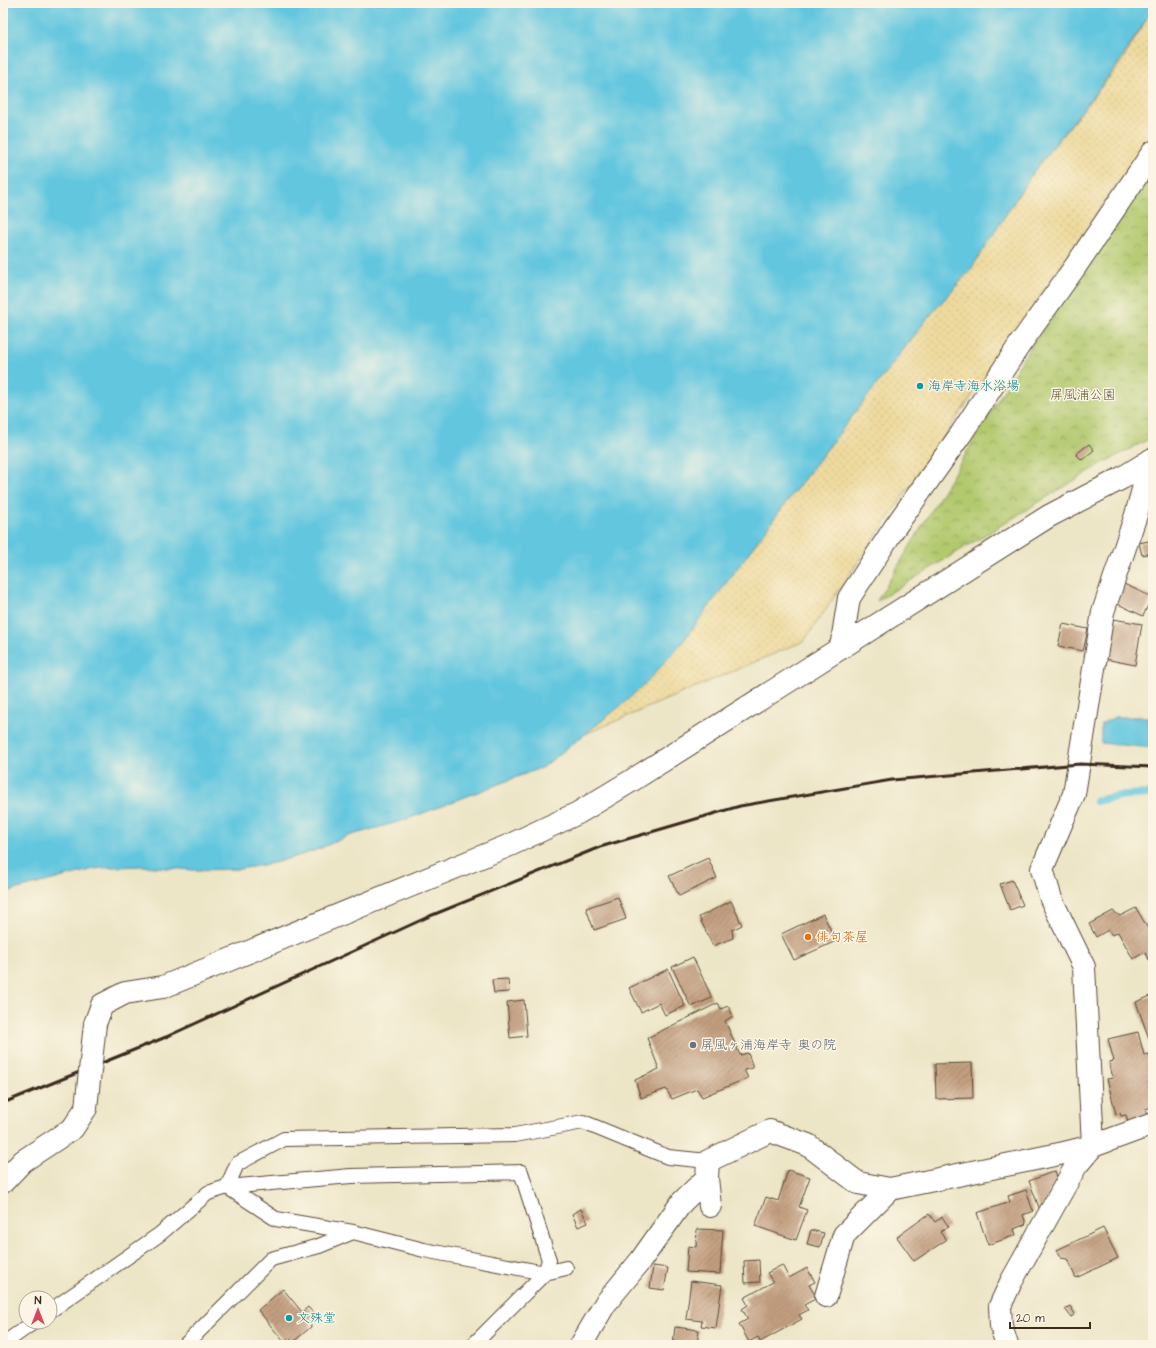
<svg xmlns="http://www.w3.org/2000/svg" width="1156" height="1348" font-family="'Architects Daughter','Klee One',sans-serif">
<style>
.sand{fill:url(#sand-dots);stroke:#94825e}
.park{fill:url(#park-crowns);stroke:#767a46}
.water{fill:#62c6df;stroke:#4e787e}
.lines{fill:none;stroke-linecap:round;stroke-linejoin:round}
.stream{stroke:#62c6df;stroke-width:8}
.building{fill:url(#building-hatch)}
.lane-casing{stroke:#564637;stroke-width:16}
.street-casing{stroke:#564637;stroke-width:24}
.secondary-casing{stroke:#564637;stroke-width:24}
.lane{stroke:#fff;stroke-width:14}
.street{stroke:#fff;stroke-width:22}
.secondary{stroke:#fff;stroke-width:22}
.rail{stroke:#3b2a1e;stroke-width:3}
.secondary-bridge-casing{stroke:#564637;stroke-width:24;stroke-linecap:butt}
.secondary-bridge{stroke:#fff;stroke-width:22}
.culture-dot{fill:#0f9aa8;stroke:#fcf5e5;stroke-width:1.5}
.food-dot{fill:#e8710a;stroke:#fcf5e5;stroke-width:1.5}
.worship-dot{fill:#6b7280;stroke:#fcf5e5;stroke-width:1.5}
.labels{text-anchor:middle;dominant-baseline:central;stroke-width:3;stroke-linejoin:round;paint-order:stroke}
.culture-label{font-size:13px;fill:#0d838f;stroke:#fcf5e5;text-anchor:start}
.park-label{font-size:13px;fill:#595232;stroke:#fcf5e5}
.food-label{font-size:13px;fill:#c56008;stroke:#fcf5e5;text-anchor:start}
.worship-label{font-size:13px;fill:#5b616d;stroke:#fcf5e5;text-anchor:start}
</style>
<defs>
<pattern id="sand-dots" width="8" height="8" patternUnits="userSpaceOnUse"><rect width="8" height="8" fill="#eeda9e"/><path d="M2 2h.1M6 6h.1" fill="none" stroke="#cdbb88" stroke-width="1.8" stroke-linecap="round"/></pattern>
<pattern id="park-crowns" width="20" height="18" patternUnits="userSpaceOnUse"><rect width="20" height="18" fill="#b2c96e"/><path d="M2 6a3 3 0 1 1 6 0M12 15a3 3 0 1 1 6 0" fill="none" stroke="#92a35a"/></pattern>
<pattern id="building-hatch" width="6" height="6" patternUnits="userSpaceOnUse"><rect width="6" height="6" fill="#c39f80"/><path d="M-1 1l2-2M0 6l6-6M5 7l2-2" fill="none" stroke="#a08268"/></pattern>
</defs>
<rect width="100%" height="100%" fill="#fcf5e5"/>
<filter id="ink" filterUnits="userSpaceOnUse"><feTurbulence type="fractalNoise" baseFrequency=".025" numOctaves="2"/><feDisplacementMap in="SourceGraphic" scale="8" xChannelSelector="R" yChannelSelector="G"/><feConvolveMatrix kernelMatrix="1 2 1 2 8 2 1 2 1" color-interpolation-filters="sRGB"/></filter>
<filter id="wash" filterUnits="userSpaceOnUse"><feTurbulence type="fractalNoise" baseFrequency=".012" numOctaves="4" result="noise"/><feDisplacementMap in="SourceGraphic" scale="16" xChannelSelector="R" yChannelSelector="G"/><feGaussianBlur stdDeviation="0.9" result="paint"/><feColorMatrix in="noise" values="0 0 0 0 0 0 0 0 0 0 0 0 0 0 0 0 0 1.4 0 .05"/><feComposite in="paint" operator="in"/></filter>
<g filter="url(#wash)">
<rect width="100%" height="100%" fill="#ece5c6"/>
<path class="sand" d="M1153,8V131L804,641L583,735L1122,61Z"/>
<path class="park" d="M1153,169V437L1103,463L877,601L1024,357Z"/>
<path class="water" d="M3,3H1153V9L1118,64L1032,174L971,269L927,319L785,504L681,644L648,681L623,704L543,767L405,820L348,836L314,851L274,863L240,869L194,870L143,866L112,867L94,869L3,893Z
M1115,717H1149L1153,720V748L1101,743V724Z"/>
<g class="lines">
<path class="stream" d="M1096,801L1124,795L1153,794"/>
</g>
<g id="blocks">
<path class="building" d="M1089,444L1094,450L1082,460L1076,454Z
M1153,540V553L1142,555L1139,543Z
M1124,584L1152,597L1143,616L1116,603Z
M1113,619L1142,624L1135,665L1105,659Z
M1063,624L1088,629L1083,651L1058,646Z
M708,858L717,878L679,896L669,876Z
M1012,880L1023,905L1010,910L1000,884Z
M618,897L626,919L594,930L586,908Z
M731,901L742,925L732,930L733,938L713,946L699,917Z
M1136,908L1153,937V958L1149,960L1145,952L1133,959L1118,932L1112,935L1108,930L1096,937L1089,924L1113,911L1120,916Z
M823,914L836,941L794,960L781,934Z
M693,957L712,998L691,1007L672,967Z
M668,969L685,1006L665,1015L659,1003L641,1012L629,988Z
M508,979L509,992L494,993L492,980Z
M1153,995V1050L1136,1002Z
M524,1000L527,1036L510,1038L507,1002Z
M718,1003L721,1009L728,1006L733,1016L725,1021L740,1055L748,1053L753,1068L744,1070L748,1078L702,1097L697,1089L672,1099L666,1089L641,1098L635,1080L659,1069L647,1038Z
M1138,1032L1144,1055L1149,1054L1153,1069V1107L1145,1109L1147,1117L1128,1122L1126,1115L1121,1116L1120,1113L1116,1114L1107,1079L1113,1078L1109,1062L1114,1061L1108,1039Z
M972,1063L973,1098L936,1099L935,1064Z
M788,1170L810,1177L799,1207L807,1210L796,1240L755,1226L766,1197L778,1201Z
M1055,1171L1058,1180L1040,1210L1029,1181Z
M1026,1190L1033,1211L1023,1215L1026,1224L1014,1229L1016,1235L988,1245L977,1213L1010,1202L1008,1196Z
M581,1209L588,1223L578,1227L572,1214Z
M929,1214L935,1222L942,1217L949,1227L940,1232L946,1240L914,1261L897,1237Z
M1103,1228L1118,1258L1076,1278L1067,1259L1061,1258L1057,1250Z
M697,1229L723,1230L720,1274L686,1272L688,1246L696,1247Z
M811,1230L824,1233L820,1247L807,1244Z
M759,1260L760,1282L745,1283L744,1261Z
M782,1265L789,1278L807,1268L815,1282L809,1285L817,1298L804,1305L808,1310L799,1315L802,1319L760,1342L758,1337L749,1342L739,1324L748,1319L742,1309L748,1305L744,1298L773,1282L767,1273Z
M653,1266L668,1268L664,1290L650,1288Z
M691,1281L722,1285L716,1328L701,1326L702,1321L686,1319Z
M283,1289L302,1312L308,1307L316,1316L310,1321L311,1327L293,1342L289,1338L284,1342L258,1310Z
M1070,1306L1075,1314L1071,1317L1065,1309Z
M675,1327L699,1330L697,1345H673Z"/>
</g>
</g>
<g filter="url(#ink)">
<use href="#blocks" fill-opacity="0" stroke="#564637" stroke-width="1"/>
<g class="lines">
<defs>
<path id="lane" d="M227,1187L351,1176L521,1172L549,1260L545,1273L473,1345
M227,1187L276,1219L353,1232
M50,1311L160,1234L208,1193L227,1187L237,1164L284,1139L515,1135L583,1122L668,1157L708,1161
M3,1344L34,1322
M185,1345L271,1259L319,1246L353,1232L424,1250L545,1273L566,1268"/>
<path id="street" d="M841,648L849,598L895,527L961,434L1020,344L1075,267L1153,152
M707,1178L710,1206
M826,1296L844,1235L890,1189
M581,1345L605,1304L641,1260L682,1202L707,1178L708,1161L770,1131L808,1145L858,1183L890,1189L1064,1153L1093,1146L1153,1124
M1007,1345L1001,1326L1000,1306L1011,1282L1076,1166L1093,1146L1084,967L1051,899L1042,869L1074,794L1103,612L1136,515L1151,460"/>
<path id="secondary" d="M95,1024L102,1005L125,993L163,987L510,845L578,813L631,781L1049,516L1122,478L1153,459
M3,1182L23,1161L73,1128L86,1108"/>
</defs>
<use href="#lane" class="lane-casing"/>
<use href="#street" class="street-casing"/>
<use href="#secondary" class="secondary-casing"/>
<use href="#lane" class="lane"/>
<use href="#street" class="street"/>
<use href="#secondary" class="secondary"/>
<path class="rail" d="M3,1103L166,1037L430,916L600,847L740,806L892,780L1080,764L1153,767"/>
<defs>
<path id="secondary-bridge" d="M86,1108L95,1024"/>
</defs>
<use href="#secondary-bridge" class="secondary-bridge-casing"/>
<use href="#secondary-bridge" class="secondary-bridge"/>
</g>
</g>
<g class="culture-dot">
<circle cx="920" cy="386" r="4"/>
<circle cx="289" cy="1318" r="4"/>
</g>
<circle class="food-dot" cx="808" cy="937" r="4"/>
<circle class="worship-dot" cx="693" cy="1045" r="4"/>
<g class="labels">
<g class="culture-label">
<text x="928" y="386">海岸寺海水浴場</text>
<text x="297" y="1318">文殊堂</text>
</g>
<g class="park-label">
<text x="1083" y="395">屏風浦公園</text>
</g>
<g class="food-label">
<text x="816" y="937">俳句茶屋</text>
</g>
<g class="worship-label">
<text x="701" y="1045">屏風ヶ浦海岸寺 奥の院</text>
</g>
</g>
<rect width="1156" height="1348" fill="none" stroke="#fcf5e5" stroke-width="16"/>
<g transform="translate(38 1310)"><circle r="19" fill="#fcf5e5" stroke="#afa495"/>
<path d="M0-3L7 15L0 10L-7 15Z" fill="#d1495b"/>
<text y="-6" font-size="11" font-weight="bold" text-anchor="middle" fill="#3b2a1e">N</text>
</g>
<path d="M1010 1322v6h80v-6" fill="none" stroke="#3b2a1e" stroke-width="2"/>
<text x="1016" y="1322" font-size="12" fill="#3b2a1e" stroke="#fcf5e5" stroke-width="3" paint-order="stroke">20 m</text>
</svg>
